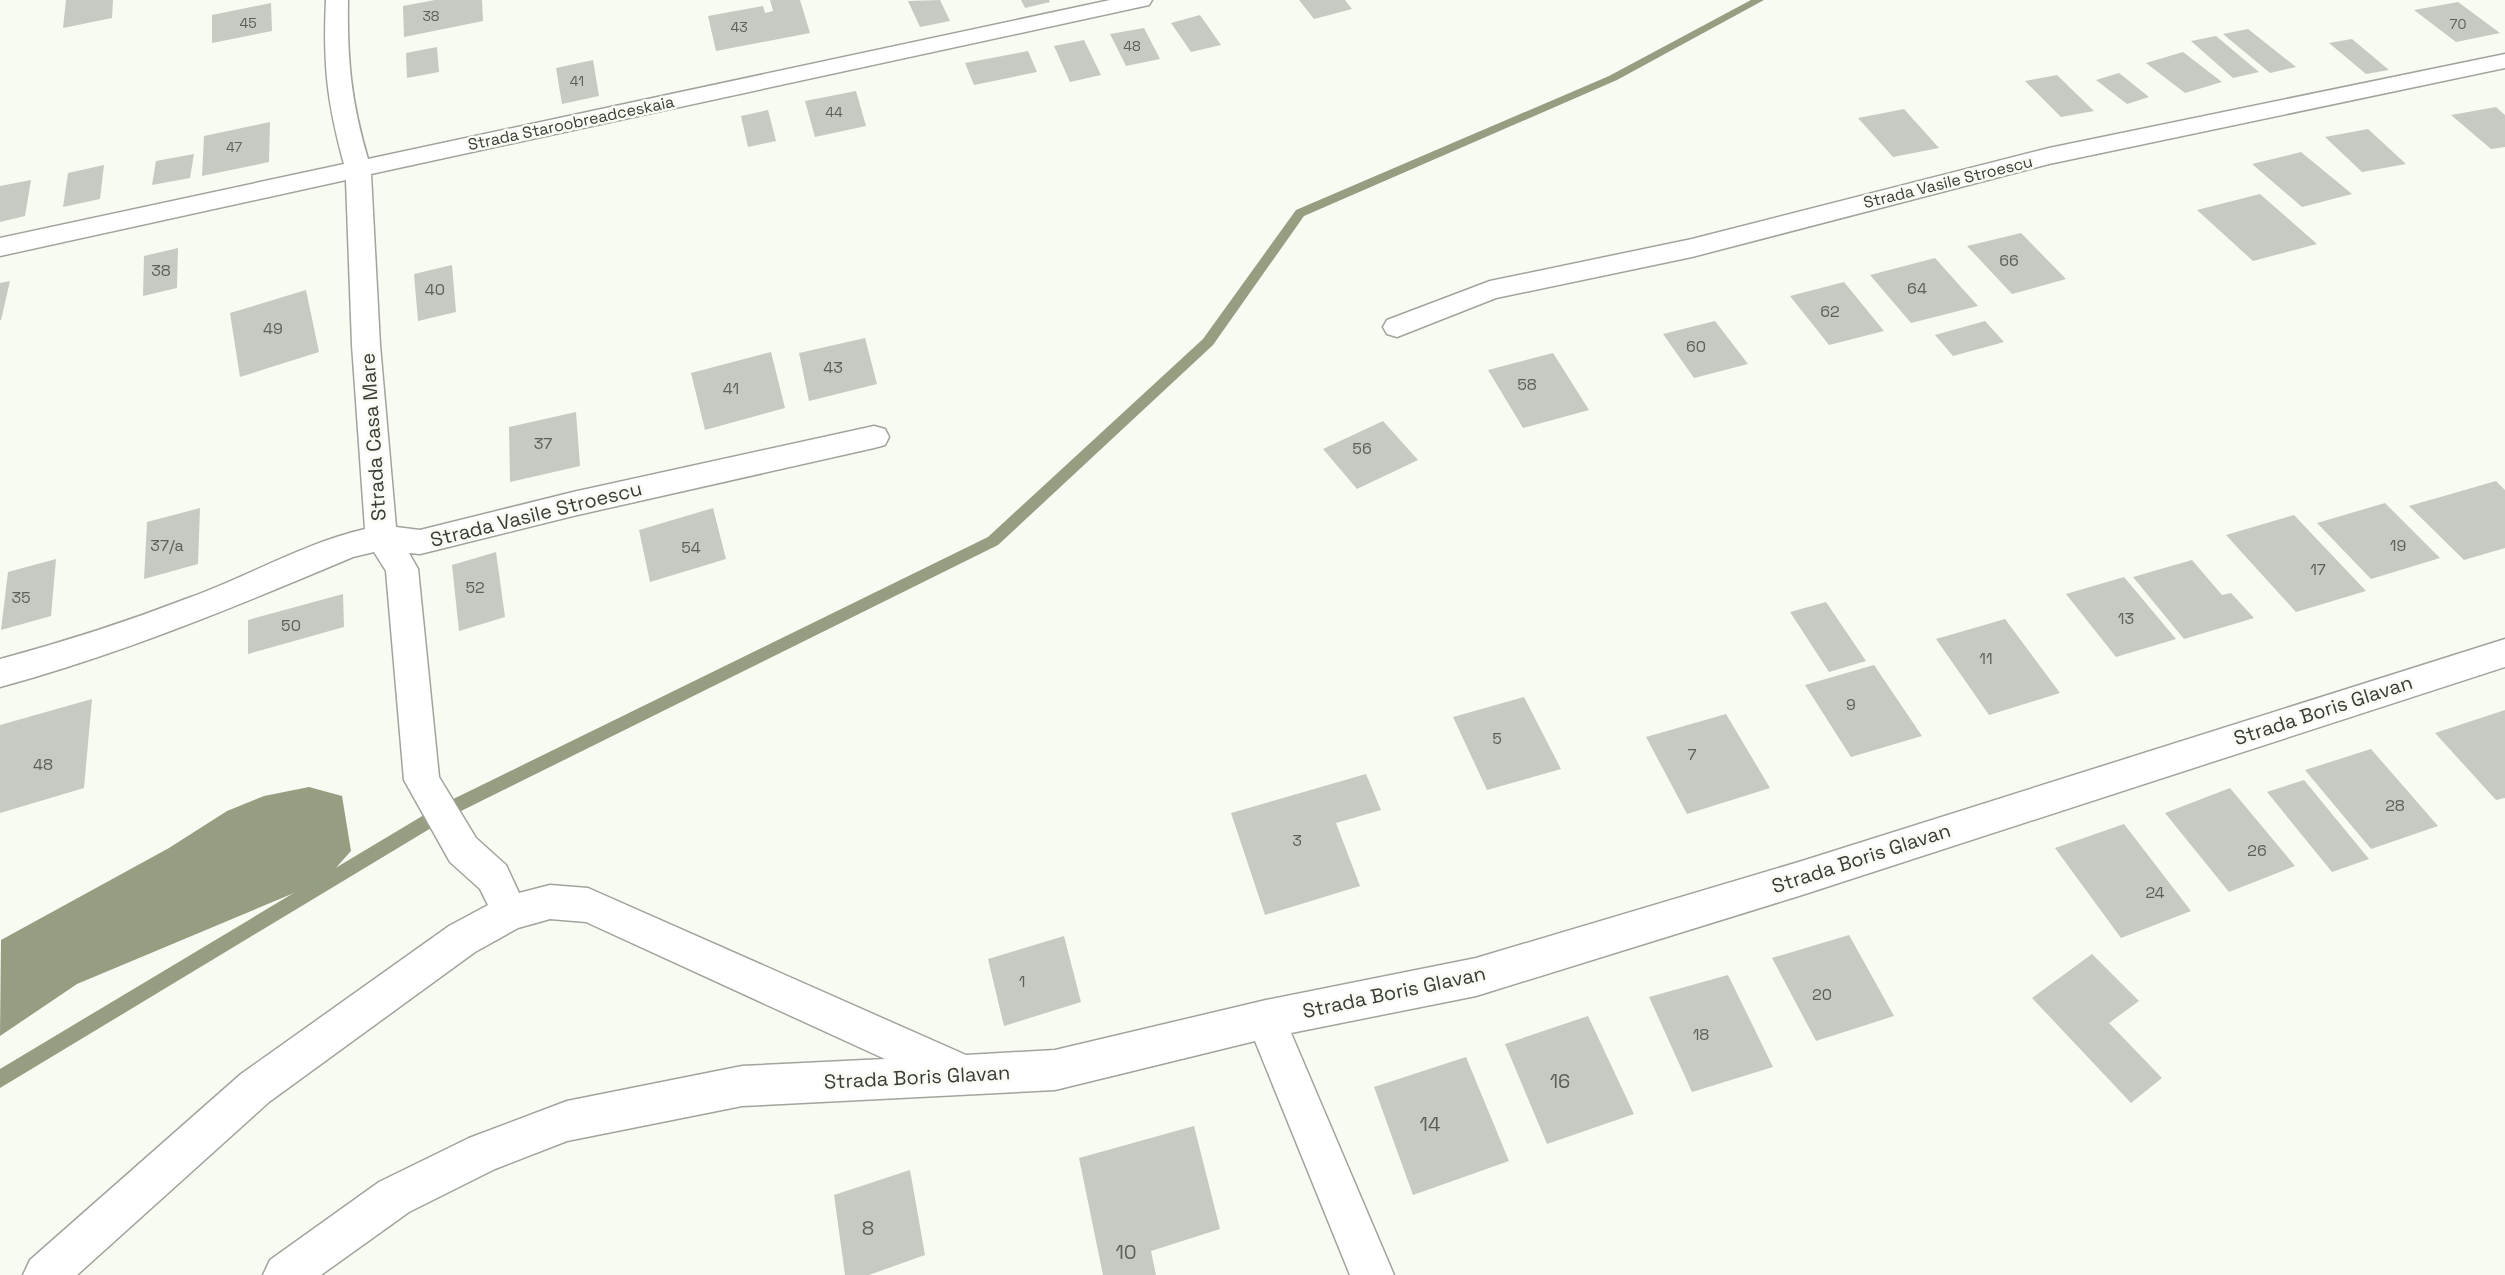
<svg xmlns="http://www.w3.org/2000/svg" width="2505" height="1275" font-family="'Space Grotesk',sans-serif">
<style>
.water{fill:#959e80}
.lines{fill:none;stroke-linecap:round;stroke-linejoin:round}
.stream{fill:#959e80;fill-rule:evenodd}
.building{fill:#c7cac2}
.street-casing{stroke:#a1a49c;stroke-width:3}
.street{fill:#fff;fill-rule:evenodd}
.labels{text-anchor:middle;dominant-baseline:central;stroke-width:5;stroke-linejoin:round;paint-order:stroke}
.far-number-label{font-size:14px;fill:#5d5f5a}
.far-street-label{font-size:16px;fill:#3a3b38;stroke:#f8fbf2}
.number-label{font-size:16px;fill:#5d5f5a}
.street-label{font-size:20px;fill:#3a3b38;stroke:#f8fbf2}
.near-number-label{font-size:20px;fill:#5d5f5a}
</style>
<rect width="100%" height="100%" fill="#f8fbf2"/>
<path class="water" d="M309,787L342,796L351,851L325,880L77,984L0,1036L1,940L169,848L227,811L264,796Z"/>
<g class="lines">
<path class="stream" d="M1751,0H1764L1617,80L1304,216L1213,345L998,545L451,816L0,1088V1069L439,806L988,537L1203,339L1296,210L1609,76Z"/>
</g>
<path class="building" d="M66,0H113L112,18L63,28Z
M435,0H482L483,21L404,37L403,6Z
M770,0H800L810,33L716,51L708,16L763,6L765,13L773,11Z
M940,0L950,21L920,27L908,1Z
M1021,0H1049L1050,2L1025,8Z
M1299,0H1345L1352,9L1314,19Z
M2458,2L2500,33L2456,42L2414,10Z
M271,3L272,31L212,43V15Z
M1200,15L1221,45L1191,52L1171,23Z
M1144,28L1160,59L1126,66L1110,34Z
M2248,29L2296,67L2270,73L2223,34Z
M2216,36L2259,72L2233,78L2191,41Z
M2352,39L2389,70L2366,74L2329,43Z
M1084,40L1101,75L1070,82L1054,46Z
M437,47L439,72L407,78L406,53Z
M1028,51L1037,72L974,85L965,63Z
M2183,52L2222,82L2185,93L2146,63Z
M593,60L599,96L562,104L556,68Z
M2119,73L2149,97L2127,104L2096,80Z
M2057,75L2094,111L2061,117L2025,81Z
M856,91L866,126L815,137L805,101Z
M2496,107L2505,115V147L2491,149L2451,115Z
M1904,109L1939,148L1893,157L1858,118Z
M768,110L776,141L748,147L741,116Z
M270,122L269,162L202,176L204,136Z
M2368,129L2406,164L2362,172L2325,137Z
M2301,152L2352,194L2302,207L2252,164Z
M194,154L190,178L152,185L156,161Z
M104,165L100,199L63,207L68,173Z
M31,180L25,216L0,222V186Z
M2260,194L2317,244L2253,261L2197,210Z
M2021,233L2066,279L2012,294L1967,246Z
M178,248L177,288L143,296L144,256Z
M1935,258L1978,306L1911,323L1870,275Z
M452,265L456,312L418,321L414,274Z
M10,281L1,320H0V283Z
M1844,282L1884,331L1829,345L1790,296Z
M306,290L319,352L240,377L230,313Z
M1715,321L1748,364L1694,378L1663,334Z
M1985,321L2004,342L1953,356L1935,335Z
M865,338L877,384L809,401L799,353Z
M771,352L785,408L705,430L691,373Z
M1553,353L1589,410L1523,428L1488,370Z
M576,412L580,466L510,482L509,427Z
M1383,421L1418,460L1357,489L1323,449Z
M2496,481L2505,490V548L2464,560L2409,506Z
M2385,503L2440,558L2371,579L2317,523Z
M200,508L198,564L144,579L147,522Z
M713,508L726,559L650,582L639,530Z
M2294,515L2366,591L2296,612L2226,535Z
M496,552L505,617L459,631L452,565Z
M56,559L51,616L1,630L8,572Z
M2192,560L2222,595L2231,593L2254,618L2184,639L2133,577Z
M2124,577L2176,639L2116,657L2066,594Z
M343,594L344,627L248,654V620Z
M1826,602L1866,661L1829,672L1790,612Z
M2005,619L2060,693L1989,715L1936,639Z
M1874,665L1922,736L1851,757L1805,685Z
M1524,697L1561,769L1487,790L1453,717Z
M92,699L84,788L0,813V725Z
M2505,710V798L2496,800L2435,733Z
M1726,714L1770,788L1687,814L1646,737Z
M2371,749L2438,826L2371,849L2305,770Z
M1366,774L1381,810L1336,823L1360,886L1265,915L1231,813Z
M2304,780L2369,859L2332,872L2267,792Z
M2230,788L2295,866L2229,892L2165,813Z
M2124,824L2191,911L2121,938L2055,848Z
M1849,935L1894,1016L1816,1041L1772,958Z
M1064,936L1081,1002L1004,1026L988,959Z
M2092,954L2139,1001L2109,1023L2162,1078L2131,1103L2032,998Z
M1728,975L1773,1067L1692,1092L1649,997Z
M1588,1016L1634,1114L1547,1144L1505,1044Z
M1466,1057L1509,1161L1413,1195L1374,1087Z
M1194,1126L1220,1229L1151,1251L1156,1275H1103L1079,1158Z
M910,1170L925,1255L869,1275H845L834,1195Z"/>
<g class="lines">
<defs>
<path id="street" d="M326,0H348C347,60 351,101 368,159L1110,0H1152L1149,5L371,174L380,345L396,527L420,530L573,492L874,426L885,429L889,437L885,445L874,448L573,516L420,554L409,553L418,569L439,777L476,838L506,865L519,893L550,885L588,888L966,1055L1055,1050L1266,1000L1476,958L1802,861L2505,639V667L1802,895L1476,996L1291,1033L1394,1275H1350L1255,1041L1055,1090L742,1106L567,1141L495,1169L409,1212L321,1275H263L270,1260L379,1182L469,1138L567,1101L742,1066L885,1059L586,922L550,919L518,928L475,952L269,1102L77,1275H23L30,1260L241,1074L449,926L488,905L480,889L450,862L404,780L386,571L374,552L353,557C237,606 121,654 0,687V659C64,642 129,621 191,597C249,576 304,543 365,529L352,345L346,180L0,256V238L344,164C327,102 323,64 326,0Z
M2505,54V68L2049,164L1692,257L1496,298L1397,337L1387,334L1383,327L1387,320L1490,281L1692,239L2049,148Z"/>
</defs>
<use href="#street" class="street-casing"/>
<use href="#street" class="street"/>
</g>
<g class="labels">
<g class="far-number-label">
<text x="431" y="16">38</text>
<text x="248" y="23">45</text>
<text x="2458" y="24">70</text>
<text x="739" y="27">43</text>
<text x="1132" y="46">48</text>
<text x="577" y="81">41</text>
<text x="834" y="112">44</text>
<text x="234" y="147">47</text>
</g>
<g class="far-street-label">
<text transform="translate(571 123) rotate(-12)">Strada Staroobreadceskaia</text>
<text transform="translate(1948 182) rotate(-14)">Strada Vasile Stroescu</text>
</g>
<g class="number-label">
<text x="2009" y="260">66</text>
<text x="161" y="270">38</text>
<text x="1917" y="288">64</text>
<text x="435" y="289">40</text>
<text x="1830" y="311">62</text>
<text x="273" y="328">49</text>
<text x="1696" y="346">60</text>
<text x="833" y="367">43</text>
<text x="1527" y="384">58</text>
<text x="731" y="388">41</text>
<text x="543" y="443">37</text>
<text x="1362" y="448">56</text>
<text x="167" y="545">37/a</text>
<text x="2398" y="545">19</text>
<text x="691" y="547">54</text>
<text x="2318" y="569">17</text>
<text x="475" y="587">52</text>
<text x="21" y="597">35</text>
<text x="2126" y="618">13</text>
<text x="291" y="625">50</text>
<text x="1986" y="658">11</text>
<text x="1851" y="704">9</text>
<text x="1497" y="738">5</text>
<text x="1692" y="754">7</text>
<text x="43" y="764">48</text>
<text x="2395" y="805">28</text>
<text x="1297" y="840">3</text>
<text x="2257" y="850">26</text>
<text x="2155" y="892">24</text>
<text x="1022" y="981">1</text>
<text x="1822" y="994">20</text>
<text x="1701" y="1034">18</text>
</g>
<g class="street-label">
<text transform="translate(373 437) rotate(-94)">Strada Casa Mare</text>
<text transform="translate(536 514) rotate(-14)">Strada Vasile Stroescu</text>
<text transform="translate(2323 710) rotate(-18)">Strada Boris Glavan</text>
<text transform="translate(1861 858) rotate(-18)">Strada Boris Glavan</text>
<text transform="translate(1394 992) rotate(-12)">Strada Boris Glavan</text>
<text transform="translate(917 1077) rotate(-3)">Strada Boris Glavan</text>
</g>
<g class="near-number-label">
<text x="1560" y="1081">16</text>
<text x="1430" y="1124">14</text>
<text x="868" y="1228">8</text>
<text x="1126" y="1252">10</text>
</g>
</g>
</svg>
